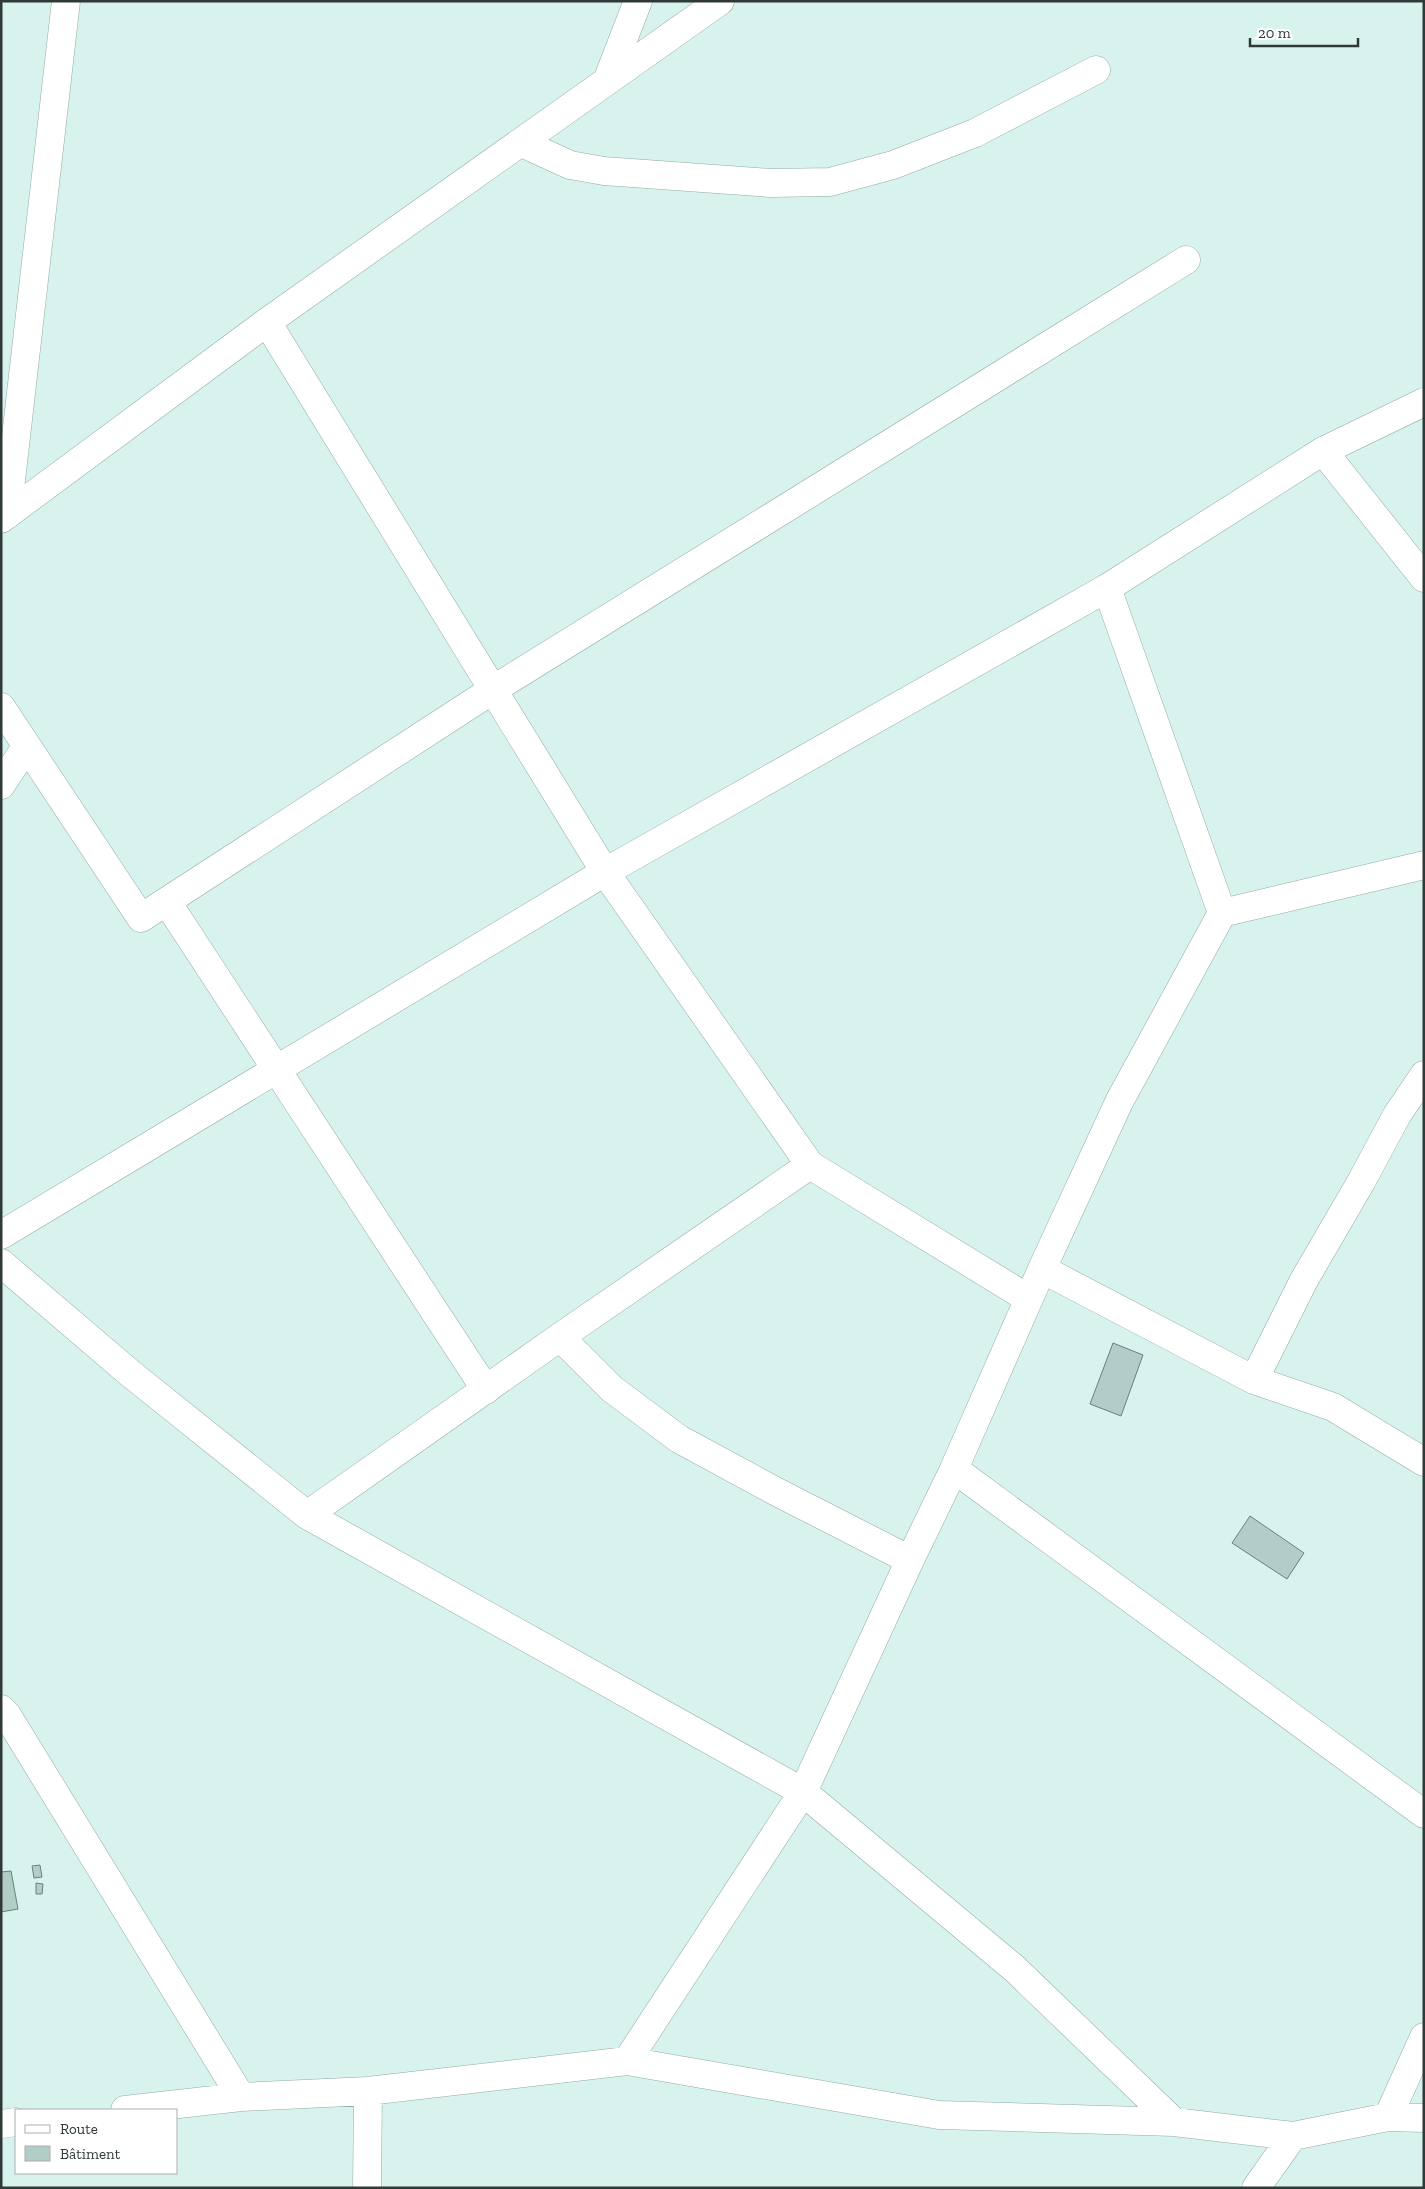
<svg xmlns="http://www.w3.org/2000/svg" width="1425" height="2189" font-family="'Zilla Slab',serif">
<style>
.building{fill:#b2ccc7;stroke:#68807c}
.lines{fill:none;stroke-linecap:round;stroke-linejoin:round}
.street-casing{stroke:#91aba6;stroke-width:29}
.secondary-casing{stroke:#91aba6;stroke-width:29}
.street{stroke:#fff;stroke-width:28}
.secondary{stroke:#fff;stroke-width:28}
</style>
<rect width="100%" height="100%" fill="#d8f3ee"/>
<path class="building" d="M1113,1343L1143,1355L1121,1416L1090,1404Z
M1250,1516L1304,1553L1287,1579L1232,1543Z
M40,1865L42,1877L34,1878L32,1866Z
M11,1871L18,1909L1,1912V1872Z
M36,1883L43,1884L42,1894H36Z"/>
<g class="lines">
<defs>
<path id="street" d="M607,81L638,1
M522,143L570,165L604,171L771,183L830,182L893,165L975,133L1096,70
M267,322L605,872L810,1165L1029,1299
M1323,451L1424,578
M7,515L66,1
M1,519L267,322L720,1
M1107,588L1222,913
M1,707L141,918L494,689L1186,260
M1,785L26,747
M167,902L486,1390
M1,1263L131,1374L307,1515L803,1792L627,2061
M1042,1269L1254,1380L1333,1407L1424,1462
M560,1337L612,1389L679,1439L775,1491L910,1560
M1254,1380L1304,1280L1361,1182L1397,1115L1424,1075
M954,1469L1042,1269L1119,1102L1222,913L1424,865
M307,1515L560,1337L810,1165
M1,1709L7,1715L241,2097
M125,2110L241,2097L368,2091L627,2061L939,2115L1174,2122L1293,2136
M1388,2117L1424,2037
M1174,2122L1015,1969L803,1792L910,1560L954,1469L1424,1814
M1,2124L16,2122
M367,2188L368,2091
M1256,2188L1293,2136L1388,2117L1424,2118"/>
<path id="secondary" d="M1,1235L605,872L1107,588L1323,451L1424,402"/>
</defs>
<use href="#street" class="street-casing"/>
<use href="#secondary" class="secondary-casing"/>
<use href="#street" class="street"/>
<use href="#secondary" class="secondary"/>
</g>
<rect width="1425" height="2189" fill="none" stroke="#2f3937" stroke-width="5"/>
<rect x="15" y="2109" width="162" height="65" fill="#ffffff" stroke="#acb0af"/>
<rect x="25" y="2125" width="25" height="8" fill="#ffffff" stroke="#acb0af"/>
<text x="60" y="2134" font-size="15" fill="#2f3937">Route</text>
<rect x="25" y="2146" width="25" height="15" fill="#b2ccc7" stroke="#acb0af"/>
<text x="60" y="2159" font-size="15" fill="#2f3937">Bâtiment</text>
<path d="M1250 38v8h108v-8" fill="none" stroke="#2f3937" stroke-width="2.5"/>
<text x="1258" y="38" font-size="15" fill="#2f3937" stroke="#ffffff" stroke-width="4" paint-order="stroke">20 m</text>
</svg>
